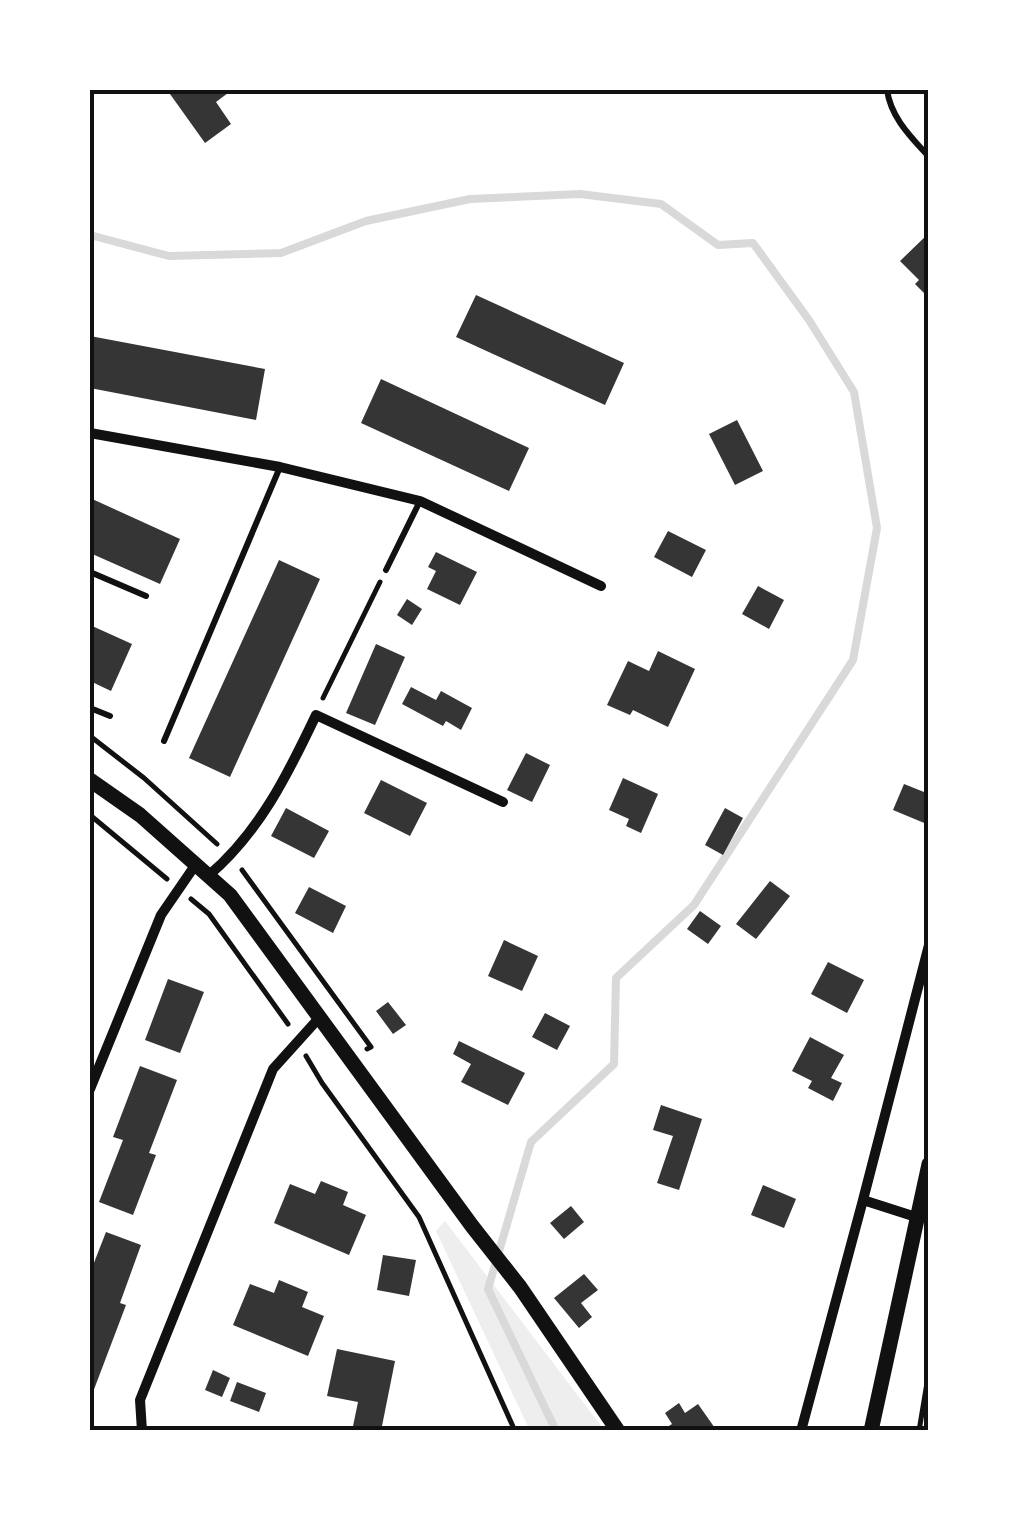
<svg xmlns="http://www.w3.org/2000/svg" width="1019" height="1521" font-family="'IBM Plex Sans',sans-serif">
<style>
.green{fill:#eee}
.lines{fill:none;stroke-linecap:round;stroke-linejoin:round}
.stream{stroke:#d9d9d9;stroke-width:8}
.building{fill:#353535}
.path{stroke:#111;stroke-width:5}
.service{stroke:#111;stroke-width:6}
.minor{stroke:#111;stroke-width:10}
.tertiary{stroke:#111;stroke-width:15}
.neatline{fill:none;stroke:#111;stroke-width:4}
</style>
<rect width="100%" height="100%" fill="#fff"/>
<path class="green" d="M445,1221L605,1431H530L436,1231Z"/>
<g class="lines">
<path class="stream" d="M90,235L169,256L281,253L366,221L470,199L580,194L661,204L718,245L753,243L809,320L854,392L877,528L853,660L694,905L616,978L614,1064L531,1142L488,1289L556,1431"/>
</g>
<path class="building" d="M176,90H232L216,102L231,124L205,143L170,94Z
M929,233V298L915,284L919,280L900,261Z
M476,295L624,363L605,405L456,337Z
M90,336L265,369L256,420L90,388Z
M381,379L529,448L509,491L361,423Z
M737,420L763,471L735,485L709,434Z
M90,498L180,539L160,584L90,553Z
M668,531L706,550L692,577L654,557Z
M436,552L477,572L460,605L427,589L436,571L428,567Z
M279,560L320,579L230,777L189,758Z
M758,586L784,600L769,629L742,614Z
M407,599L422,609L412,625L397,615Z
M90,625L132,644L111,691L90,681Z
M376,644L405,657L375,725L346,713Z
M658,651L695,669L668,727L633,710L630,715L607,705L628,661L649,671Z
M411,687L436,700L441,691L472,708L461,730L446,721L443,726L402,704Z
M526,753L550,765L532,802L507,790Z
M623,778L658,794L641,833L626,826L629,819L609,810Z
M381,780L427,803L410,836L364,813Z
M904,784L929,794V825L893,810Z
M286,808L329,831L314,858L271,836Z
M725,808L743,818L723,855L705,845Z
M770,881L790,896L756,939L736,924Z
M309,887L346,906L333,933L295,913Z
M700,911L721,926L708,944L687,929Z
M504,940L538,956L522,991L488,976Z
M828,962L864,980L847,1013L811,994Z
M168,979L204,992L180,1053L145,1040Z
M388,1002L406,1025L393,1034L376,1011Z
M545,1013L570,1026L557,1050L532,1037Z
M810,1037L844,1055L831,1078L842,1083L833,1101L808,1088L812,1081L792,1071Z
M459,1041L525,1073L508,1105L461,1082L471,1064L453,1054Z
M140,1066L177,1080L149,1153L156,1155L133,1215L99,1202L123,1140L113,1137Z
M661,1105L702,1119L679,1190L657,1183L673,1136L653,1130Z
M321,1181L348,1192L343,1205L366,1215L349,1255L274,1223L290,1184L315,1194Z
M763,1185L796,1199L784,1228L751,1215Z
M571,1206L584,1222L564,1239L550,1223Z
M106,1232L141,1245L120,1303L126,1305L90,1400V1273Z
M383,1255L416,1260L409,1296L377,1290Z
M584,1274L598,1290L581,1303L592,1317L579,1328L554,1298Z
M279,1280L308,1292L302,1307L324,1316L308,1356L233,1325L250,1284L274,1293Z
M337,1349L395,1361L381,1431H352L358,1402L327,1396Z
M213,1370L230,1378L222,1397L205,1390Z
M237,1382L266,1393L259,1412L230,1401Z
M679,1403L685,1413L698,1404L717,1431H661L672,1424L665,1413Z"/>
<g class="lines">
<path class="path" d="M323,698L380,582
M90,736L144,778L217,844
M90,815L167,879
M242,870L371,1047L367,1049
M191,899L209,914L288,1024
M306,1056L322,1083L419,1217L515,1431
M919,1431L929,1371"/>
<path class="service" d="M887,90C891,118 911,137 929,157
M386,570L420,501
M90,572L146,596
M90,708L110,716
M164,741L280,467"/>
<path class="minor" d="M90,433L280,467L420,501L601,586
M208,876C259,833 288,774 316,715L503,802
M90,1089L161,915L196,864
M916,1217L863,1200L929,945
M142,1431L140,1400L273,1069L319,1018
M801,1431L863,1200"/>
<path class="tertiary" d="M90,780L140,815L230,895L472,1226L520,1287L618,1431
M871,1431L929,1164"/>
</g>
<rect width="1019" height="1521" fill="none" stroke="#ffffff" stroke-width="185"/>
<rect x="92" y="92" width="834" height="1336" class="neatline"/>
</svg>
